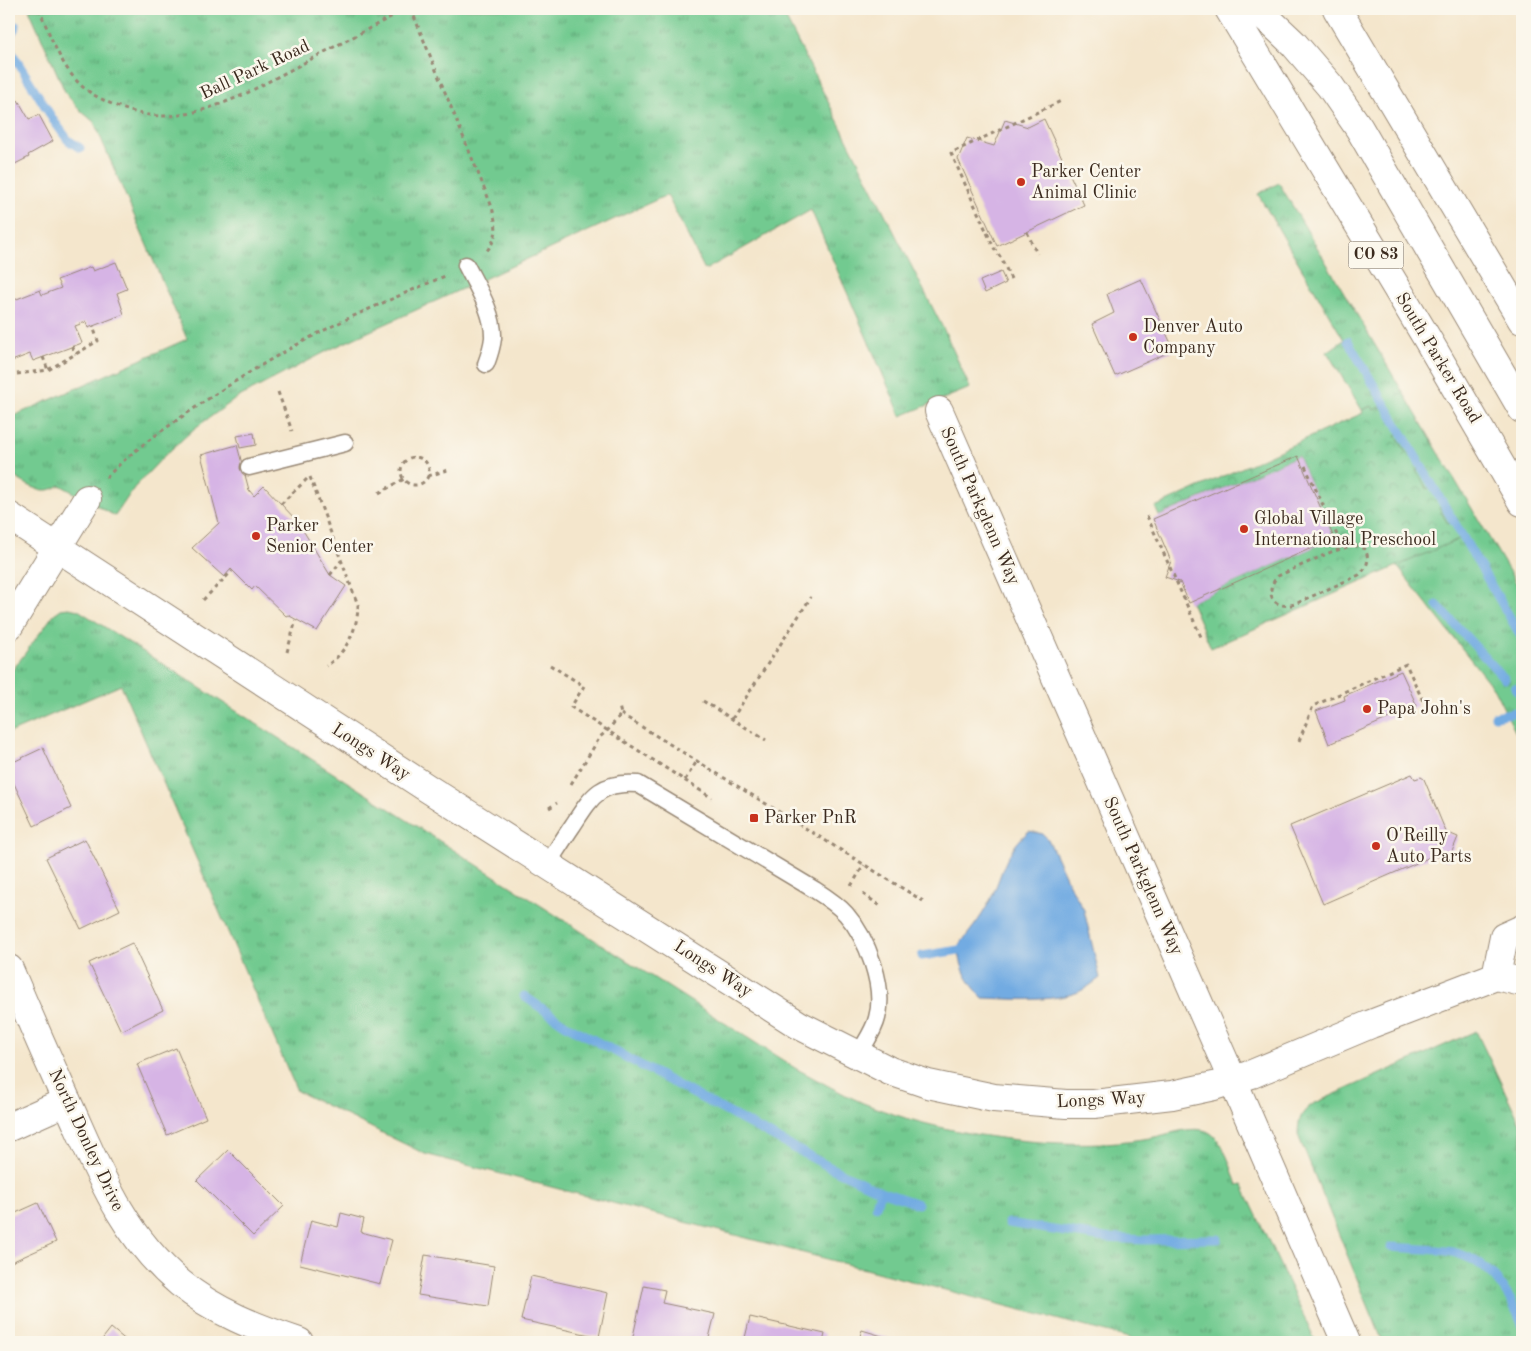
<svg xmlns="http://www.w3.org/2000/svg" width="1531" height="1351" font-family="'Old Standard TT',serif">
<style>
.grass{fill:url(#grass-tufts);stroke:#567a57}
.park{fill:url(#park-crowns);stroke:#567a57}
.water{fill:#72abe2;stroke:#566a80}
.lines{fill:none;stroke-linecap:round;stroke-linejoin:round}
.stream{stroke:#72abe2;stroke-width:9}
.building{fill:#d6b4e5}
.lane-casing{stroke:#988875;stroke-width:19}
.street-casing{stroke:#988875;stroke-width:30}
.secondary-casing{stroke:#988875;stroke-width:30}
.highway-casing{stroke:#988875;stroke-width:30}
.path{stroke:#988875;stroke-width:3;stroke-dasharray:4 4;stroke-linecap:butt}
.lane{stroke:#fff;stroke-width:16}
.street{stroke:#fff;stroke-width:28}
.secondary{stroke:#fff;stroke-width:28}
.highway{stroke:#fff;stroke-width:28}
.poi-dot{fill:#c8321e;stroke:#fbf7ec;stroke-width:2}
.labels{text-anchor:middle;dominant-baseline:central;stroke-width:5;stroke-linejoin:round;paint-order:stroke}
.shield{fill:#fbf7ec;stroke:#75685c;stroke-width:1}
.shield-label{font-size:16px;font-weight:bold;fill:#3b2a1e}
.street-label{font-size:18px;fill:#3b2a1e;stroke:#fbf7ec}
.poi-label{font-size:18px;fill:#3b2a1e;stroke:#fbf7ec;text-anchor:start}
</style>
<defs>
<pattern id="grass-tufts" width="24" height="20" patternUnits="userSpaceOnUse" patternTransform="scale(1.25)"><rect width="24" height="20" fill="#72ca90"/><path d="M3 7l-1-3M5 7V3M7 7l1-3M15 17l-1-3M17 17v-4M19 17l1-3" fill="none" stroke="#5fa475"/></pattern>
<pattern id="park-crowns" width="20" height="18" patternUnits="userSpaceOnUse" patternTransform="scale(1.25)"><rect width="20" height="18" fill="#72ca90"/><path d="M2 6a3 3 0 1 1 6 0M12 15a3 3 0 1 1 6 0" fill="none" stroke="#5fa475"/></pattern>
</defs>
<rect width="100%" height="100%" fill="#fbf7ec"/>
<filter id="ink" filterUnits="userSpaceOnUse"><feTurbulence type="fractalNoise" baseFrequency=".02" numOctaves="2"/><feDisplacementMap in="SourceGraphic" scale="10" xChannelSelector="R" yChannelSelector="G"/><feConvolveMatrix kernelMatrix="1 2 1 2 8 2 1 2 1" color-interpolation-filters="sRGB"/></filter>
<filter id="wash" filterUnits="userSpaceOnUse"><feTurbulence type="fractalNoise" baseFrequency=".0096" numOctaves="4" result="noise"/><feDisplacementMap in="SourceGraphic" scale="20" xChannelSelector="R" yChannelSelector="G"/><feGaussianBlur stdDeviation="1.12" result="paint"/><feColorMatrix in="noise" values="0 0 0 0 0 0 0 0 0 0 0 0 0 0 0 0 0 1.4 0 .05"/><feComposite in="paint" operator="in"/></filter>
<g filter="url(#wash)">
<rect width="100%" height="100%" fill="#f4e6cc"/>
<path class="grass" d="M29,9H781L946,334L970,388L901,416L811,210L705,270L667,195L331,349L237,398L195,428L164,456L134,488L115,516L60,485C42,498 26,483 9,474V418L187,339L94,122L81,111L66,94Z
M1279,183L1522,593V745L1494,689L1397,566L1461,538L1448,524L1439,507L1442,506L1430,487L1427,489L1416,470L1420,467L1410,451L1406,453L1396,436L1399,434L1383,406L1374,410L1371,406L1362,410L1327,352L1344,340L1258,194Z
M69,608L78,610L795,1068C818,1080 840,1093 863,1103C937,1133 1026,1146 1105,1143C1120,1142 1136,1140 1150,1138C1166,1135 1186,1127 1203,1130C1223,1134 1231,1168 1237,1185L1242,1184L1316,1342H1133L1129,1338L425,1154L297,1091L121,685L9,733V675L54,614L61,609Z
M1476,1031L1522,1127V1342H1383L1298,1135C1298,1120 1301,1112 1313,1104Z"/>
<path class="park" d="M1372,406L1374,410L1383,406L1399,434L1396,436L1406,453L1410,451L1420,468L1416,470L1427,489L1431,487L1442,505L1439,508L1448,524L1452,523L1461,538L1211,648L1191,602L1334,538L1298,456L1159,516L1155,507L1363,413L1362,410Z"/>
<path class="water" d="M1029,831L1043,834L1048,839L1069,884L1084,910L1100,978C1092,984 1083,991 1073,994C1045,1002 1012,999 983,998C968,982 959,968 959,945C972,929 985,913 993,894C1004,868 1006,851 1029,831Z"/>
<g class="lines">
<path class="stream" d="M9,37L16,26
M9,48L54,121L68,140L80,148
M1348,341L1522,638
M1437,605L1505,679
M1515,688L1522,696
M1495,716L1522,711
M922,956L971,948
M524,996L566,1025L833,1169L880,1191L918,1204
M876,1206L880,1191
M1008,1223L1105,1238L1145,1240L1218,1239
M1391,1247C1411,1249 1433,1248 1452,1252C1489,1260 1509,1292 1522,1324"/>
</g>
<g id="blocks">
<path class="building" d="M18,100L29,119L39,115L53,141L28,155L29,157L9,167V105Z
M1044,119L1084,205L997,246L958,159L967,138L994,146L1005,120L1028,127Z
M116,262L127,289L117,293L124,314L88,328L86,322L75,326L82,343L33,361L30,354L9,362V302L40,290L42,295L61,288L57,280L91,267L93,271Z
M1001,272L1006,283L985,293L980,281Z
M1141,279L1174,350L1115,376L1092,324L1114,313L1107,294Z
M254,433L256,445L240,448L237,436Z
M237,445L249,490L254,496L264,486L298,522L330,575L346,586L317,631L288,615L286,616L255,586L252,590L231,569L224,577L192,548L219,523L201,455Z
M1298,456L1334,538L1189,603L1180,582L1165,577L1171,561L1153,519Z
M1401,671L1417,706L1329,744L1316,711L1345,700L1344,696Z
M43,748L71,808L34,826L9,773V764Z
M1412,774L1415,779L1421,777L1424,779L1446,832L1458,837L1448,861L1435,855L1323,904L1290,826Z
M85,839L120,910L81,929L46,858Z
M132,943L163,1010L121,1031L89,963Z
M176,1048L206,1118L167,1135L137,1064Z
M228,1150L284,1206L253,1236L197,1180Z
M38,1203L56,1242L9,1263V1216Z
M341,1213L364,1219L361,1232L392,1240L380,1284L300,1264L311,1220L338,1227Z
M425,1255L494,1266L488,1306L418,1295Z
M531,1276L608,1293L599,1337L521,1320Z
M644,1286L665,1290L662,1303L715,1314L708,1342L632,1341Z
M750,1317L825,1334L823,1342H744Z
M111,1328L128,1342H100Z
M862,1330L902,1342H858Z"/>
</g>
</g>
<g filter="url(#ink)">
<use href="#blocks" fill-opacity="0" stroke="#988875" stroke-width="1"/>
<g class="lines">
<defs>
<path id="lane" d="M466,265C477,287 494,313 493,338C492,347 489,356 486,364
M249,467L345,443
M547,865C556,851 564,838 573,825C592,796 600,781 638,784L815,890C826,897 837,904 846,914C867,938 886,987 877,1018C874,1031 864,1044 858,1056"/>
<path id="street" d="M939,411L1233,1081
M9,626L87,499
M9,969C29,1016 49,1062 70,1108C100,1175 123,1235 180,1283C215,1312 257,1328 299,1342
M9,1127L67,1101"/>
<path id="secondary" d="M9,516L427,788L799,1025L890,1071L928,1084L994,1098L1066,1104H1094L1172,1095L1214,1086L1252,1074L1371,1024L1496,976L1522,982
M1496,976L1504,937L1522,929
M1233,1081L1346,1342"/>
<path id="highway" d="M1229,9L1425,335L1522,502
M1257,9L1293,43L1330,86L1359,128L1522,409
M1337,9L1522,320"/>
</defs>
<use href="#lane" class="lane-casing"/>
<use href="#street" class="street-casing"/>
<use href="#secondary" class="secondary-casing"/>
<use href="#highway" class="highway-casing"/>
<path class="path" d="M39,9C49,32 58,60 76,80C86,92 99,98 114,105C163,126 198,114 245,94L406,9
M411,9L492,207C497,227 499,237 485,253
M1027,232L1037,254
M1011,279L1001,258L994,248L951,153L1061,101
M72,346L76,354
M43,357L48,370
M9,375L48,370L98,341L93,326
M278,392L292,431
M401 471a14 14 0 1 1 28 0a14 14 0 1 1-28 0Z
M1305,466L1343,548
M428,476L448,470
M310,477L358,605C358,629 346,653 326,666
M106,478C129,453 156,435 183,416C235,380 290,346 347,319C380,304 412,290 445,276
M379,493L404,479
M281,504L308,478
M1147,516L1202,639
M1354,545L1365,549C1370,560 1368,566 1359,575L1295,604C1273,611 1263,592 1278,576L1331,552Z
M330,575L341,561
M203,600L232,571
M287,652L296,620
M550,665L584,686L571,707L712,798
M703,701L766,740
M621,714L923,901
M732,719L811,597
M1299,741L1313,706L1406,664L1423,701
M685,780L697,761
M571,784L600,737L608,730L621,714L619,706
M549,808L557,803
M851,886L864,865
M863,894L882,907"/>
<use href="#lane" class="lane"/>
<use href="#street" class="street"/>
<use href="#secondary" class="secondary"/>
<use href="#highway" class="highway"/>
</g>
</g>
<g class="poi-dot">
<circle cx="1021" cy="182" r="5"/>
<circle cx="1133" cy="337" r="5"/>
<circle cx="1244" cy="529" r="5"/>
<circle cx="256" cy="536" r="5"/>
<circle cx="1367" cy="709" r="5"/>
<rect x="749" y="813" width="10" height="10" rx="2.5"/>
<circle cx="1376" cy="846" r="5"/>
</g>
<g class="labels">
<rect class="shield" x="1348.5" y="241.5" width="55" height="27" rx="4"/>
<g class="shield-label">
<text x="1376" y="255">CO 83</text>
</g>
<g class="street-label">
<text transform="translate(255 70) rotate(-25)">Ball Park Road</text>
<text transform="translate(1438 358) rotate(59)">South Parker Road</text>
<text transform="translate(980 506) rotate(66)">South Parkglenn Way</text>
<text transform="translate(371 752) rotate(33)">Longs Way</text>
<text transform="translate(1143 876) rotate(66)">South Parkglenn Way</text>
<text transform="translate(713 969) rotate(33)">Longs Way</text>
<text transform="translate(1101 1100) rotate(-3)">Longs Way</text>
<text transform="translate(86 1140) rotate(65)">North Donley Drive</text>
</g>
<g class="poi-label">
<text x="1031" y="172">Parker Center<tspan x="1031" dy="21">Animal Clinic</tspan></text>
<text x="1143" y="327">Denver Auto<tspan x="1143" dy="21">Company</tspan></text>
<text x="1254" y="519">Global Village<tspan x="1254" dy="21">International Preschool</tspan></text>
<text x="266" y="526">Parker<tspan x="266" dy="21">Senior Center</tspan></text>
<text x="1377" y="709">Papa John's</text>
<text x="764" y="818">Parker PnR</text>
<text x="1386" y="836">O'Reilly<tspan x="1386" dy="21">Auto Parts</tspan></text>
</g>
</g>
<rect width="1531" height="1351" fill="none" stroke="#fbf7ec" stroke-width="30"/>
</svg>
